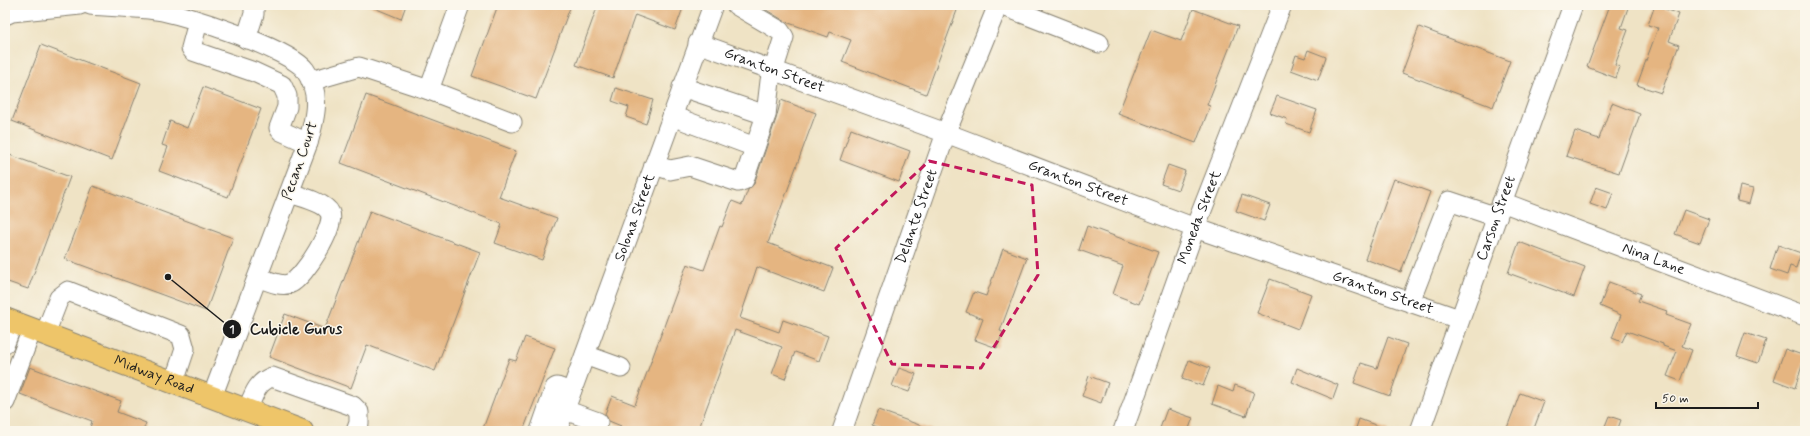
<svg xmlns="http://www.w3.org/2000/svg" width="1810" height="436" font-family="Mynerve,sans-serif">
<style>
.building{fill:#e5b581}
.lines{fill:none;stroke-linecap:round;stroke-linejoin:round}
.minor-casing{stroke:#868070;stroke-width:21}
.major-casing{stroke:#868070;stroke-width:24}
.minor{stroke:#fff;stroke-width:19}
.major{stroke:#eec569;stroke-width:22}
.marked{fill:none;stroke:#c2185b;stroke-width:3;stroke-dasharray:8 5;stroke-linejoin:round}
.labels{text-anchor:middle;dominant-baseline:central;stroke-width:3;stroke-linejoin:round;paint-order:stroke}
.street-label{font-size:15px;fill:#1c1c1c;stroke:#fbf7ec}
.leader{fill:none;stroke:#1c1c1c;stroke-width:1.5}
.callout-dot{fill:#1c1c1c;stroke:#fbf7ec;stroke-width:1.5}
.mark-label{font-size:12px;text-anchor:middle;font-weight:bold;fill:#fff}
.callout-label{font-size:16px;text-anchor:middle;font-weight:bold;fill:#1c1c1c;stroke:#fbf7ec;stroke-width:3;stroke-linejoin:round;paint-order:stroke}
</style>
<rect width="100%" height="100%" fill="#fbf7ec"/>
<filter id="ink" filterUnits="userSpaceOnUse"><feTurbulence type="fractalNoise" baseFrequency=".025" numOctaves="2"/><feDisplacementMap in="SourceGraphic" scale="8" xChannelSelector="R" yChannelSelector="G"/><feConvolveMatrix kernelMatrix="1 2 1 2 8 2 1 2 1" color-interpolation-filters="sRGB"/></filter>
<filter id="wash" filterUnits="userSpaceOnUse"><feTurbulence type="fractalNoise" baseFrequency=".012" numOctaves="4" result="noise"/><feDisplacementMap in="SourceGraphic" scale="16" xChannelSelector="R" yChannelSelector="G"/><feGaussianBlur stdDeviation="0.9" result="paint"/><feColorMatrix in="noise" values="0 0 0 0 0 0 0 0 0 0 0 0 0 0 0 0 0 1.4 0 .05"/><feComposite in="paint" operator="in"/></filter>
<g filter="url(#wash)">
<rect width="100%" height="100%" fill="#efe3c5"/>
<g id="blocks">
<path class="building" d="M367,5H406L401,19Z
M498,5H571L536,99L472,76Z
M598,5H684L675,30L635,15L613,78L576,65Z
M758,5H959L926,94L842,62L851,40L830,32L828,37L786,22Z
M1610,5H1629L1621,28L1628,30L1615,65L1620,67L1616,78L1587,67Z
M1655,5L1679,14L1669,41L1679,45L1661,93L1637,85L1658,28L1648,25Z
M1193,9L1238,26L1207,105L1210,106L1196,143L1118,114L1151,30L1181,41Z
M1419,27L1510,61L1493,107L1402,73Z
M41,45L141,83L112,160L12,121Z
M1308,50L1326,57L1318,80L1291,70L1296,55L1305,58Z
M203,87L261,109L228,197L159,171L168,147L162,145L170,121L187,128Z
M616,88L653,100L646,124L626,117L629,107L612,101Z
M366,95L516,151L499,197L557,218L542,260L495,243L502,224L341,163Z
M1277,96L1317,110L1309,132L1286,124L1287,119L1270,113Z
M781,100L816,113L768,243L833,268L824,292L757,267L740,318L779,332L783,320L828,336L819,361L795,352L785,379L772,374L782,347L735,330L698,431H619L621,426L609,421L605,414L612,396L635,405L687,264L704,270L720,226L722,227L732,201L742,205L748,190L754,184L776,119Z
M1612,103L1640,114L1619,173L1566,156L1575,131L1599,139Z
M851,129L910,151L899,182L840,160Z
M7,154L70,177L28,289L5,281V160Z
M1168,165L1185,171L1178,190L1161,184Z
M1394,179L1430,192L1401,272L1365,259Z
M93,186L233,238L206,311L65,259Z
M1740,186L1753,189L1749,204L1737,201Z
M1596,187L1613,193L1607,210L1590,204Z
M1242,195L1270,205L1264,221L1236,211Z
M1684,210L1709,219L1700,243L1675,234Z
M370,211L480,252L435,371L367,345L351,388L269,357L285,314L325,329Z
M1087,226L1158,252L1139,304L1113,294L1123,266L1079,250Z
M1519,242L1585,267L1574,297L1508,273Z
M1778,245L1801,253L1796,268L1790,266L1787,275L1770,269Z
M1003,249L1027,258L1000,331L1003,332L997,348L975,340L983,319L966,312L974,292L986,296Z
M1270,279L1311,294L1298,329L1257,313Z
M1609,282L1641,294L1638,301L1667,311L1666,315L1691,324L1682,346L1692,350L1680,381L1667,376L1677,351L1663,346V344L1627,331L1622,342L1612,338L1621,315L1600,306Z
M1745,333L1766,340L1758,363L1737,356Z
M525,337L555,348L523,431H482L509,359L516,361Z
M1388,337L1407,344L1390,396L1354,383L1361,363L1377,368Z
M1785,349L1805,356L1795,388L1774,380Z
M1189,360L1210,368L1203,386L1182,379Z
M30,367L121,401L117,412L146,423L143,431H99L90,428L92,421L20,394Z
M899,368L916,374L909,392L892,386Z
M1297,368L1338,385L1333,399L1292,382Z
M1089,376L1108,383L1101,403L1082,396Z
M1235,385L1254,392L1246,416L1212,404L1218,386L1233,392Z
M1520,393L1544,402L1533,431H1515L1507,428Z
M1167,409L1193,418L1188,431H1159Z
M878,410L933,430V431H888L872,425Z
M1609,416L1621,420L1617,431H1603Z
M1359,419L1389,430V431H1355Z"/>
</g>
</g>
<g filter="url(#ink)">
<use href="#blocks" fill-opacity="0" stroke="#868070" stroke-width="1"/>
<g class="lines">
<defs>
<g id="minor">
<path d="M90,5C112,7 134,7 156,10C183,13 291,50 305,70C322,93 315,118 308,143L212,397"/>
<path d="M1001,5L1099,43"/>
<path d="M5,15L12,12L80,5"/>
<path d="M198,22L191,48L193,51L254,72L282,85L287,96V107L279,128L281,131L308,143"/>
<path d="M246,39L254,14V5"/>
<path id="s1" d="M698,43L946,133L1195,228L1459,319"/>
<path d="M311,81L359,67L429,90L460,5"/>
<path d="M682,87L766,115"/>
<path d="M429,90L512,122"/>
<path d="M672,116L755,147"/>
<path d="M654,165L670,170L690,166L738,182L744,180L766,115L770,81L784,37L780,31L736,5"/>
<path id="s2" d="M1502,202L1805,316"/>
<path d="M258,277C266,280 282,288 291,283C304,277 336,227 330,213C326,203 299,196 289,193"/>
<path d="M1410,302L1449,201L1497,217"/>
<path d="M45,334L59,298L68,291L181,335L185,349L174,382"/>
<path d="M5,343L13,322"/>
<path d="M585,355L621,368"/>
<path d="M5,402L32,329"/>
<path d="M565,410L598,422"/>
<path d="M247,411C253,397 256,382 272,377L353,406L359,412V423L356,431"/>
<path d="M540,431L555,388L557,387L571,392"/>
<path id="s3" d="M557,431L713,5"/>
<path id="s4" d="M842,431L946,133L998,5"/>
<path id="s5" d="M1123,431L1195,228L1282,5"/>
<path id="s6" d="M1420,431L1573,5"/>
</g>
<g id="major">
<path id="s7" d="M5,319L302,431"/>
</g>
</defs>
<use href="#minor" class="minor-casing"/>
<use href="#major" class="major-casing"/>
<use href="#minor" class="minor"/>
<use href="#major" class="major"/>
</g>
</g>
<path class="marked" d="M929,161L1032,185L1038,275L981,368L892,364L836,248Z"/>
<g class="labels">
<g class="street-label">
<text stroke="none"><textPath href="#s1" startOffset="81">Granton Street</textPath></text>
<text transform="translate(300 161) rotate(-71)">Pecan Court</text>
<text stroke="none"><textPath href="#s1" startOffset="405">Granton Street</textPath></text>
<text stroke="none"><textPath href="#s4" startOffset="227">Delante Street</textPath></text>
<text stroke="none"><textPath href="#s5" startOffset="227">Moneda Street</textPath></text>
<text stroke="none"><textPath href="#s3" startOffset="227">Solona Street</textPath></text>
<text stroke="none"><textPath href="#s6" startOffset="226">Carson Street</textPath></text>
<text stroke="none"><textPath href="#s2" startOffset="162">Nina Lane</textPath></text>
<text stroke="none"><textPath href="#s1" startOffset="729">Granton Street</textPath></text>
<text stroke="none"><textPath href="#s7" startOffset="159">Midway Road</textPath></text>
</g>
</g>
<path class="leader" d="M168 277L232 329"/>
<g class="callout-dot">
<circle cx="168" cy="277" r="4"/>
<circle cx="232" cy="329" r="10"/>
</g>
<g class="mark-label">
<text x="232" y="333">1</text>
</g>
<g class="callout-label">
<text x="296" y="334">Cubicle Gurus</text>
</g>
<rect width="1810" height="436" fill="none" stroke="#fbf7ec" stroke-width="20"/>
<path d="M1656 402v6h102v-6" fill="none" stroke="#1c1c1c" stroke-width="2"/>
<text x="1662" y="402" font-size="12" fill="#1c1c1c" stroke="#fbf7ec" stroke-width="3" paint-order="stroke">50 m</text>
</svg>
